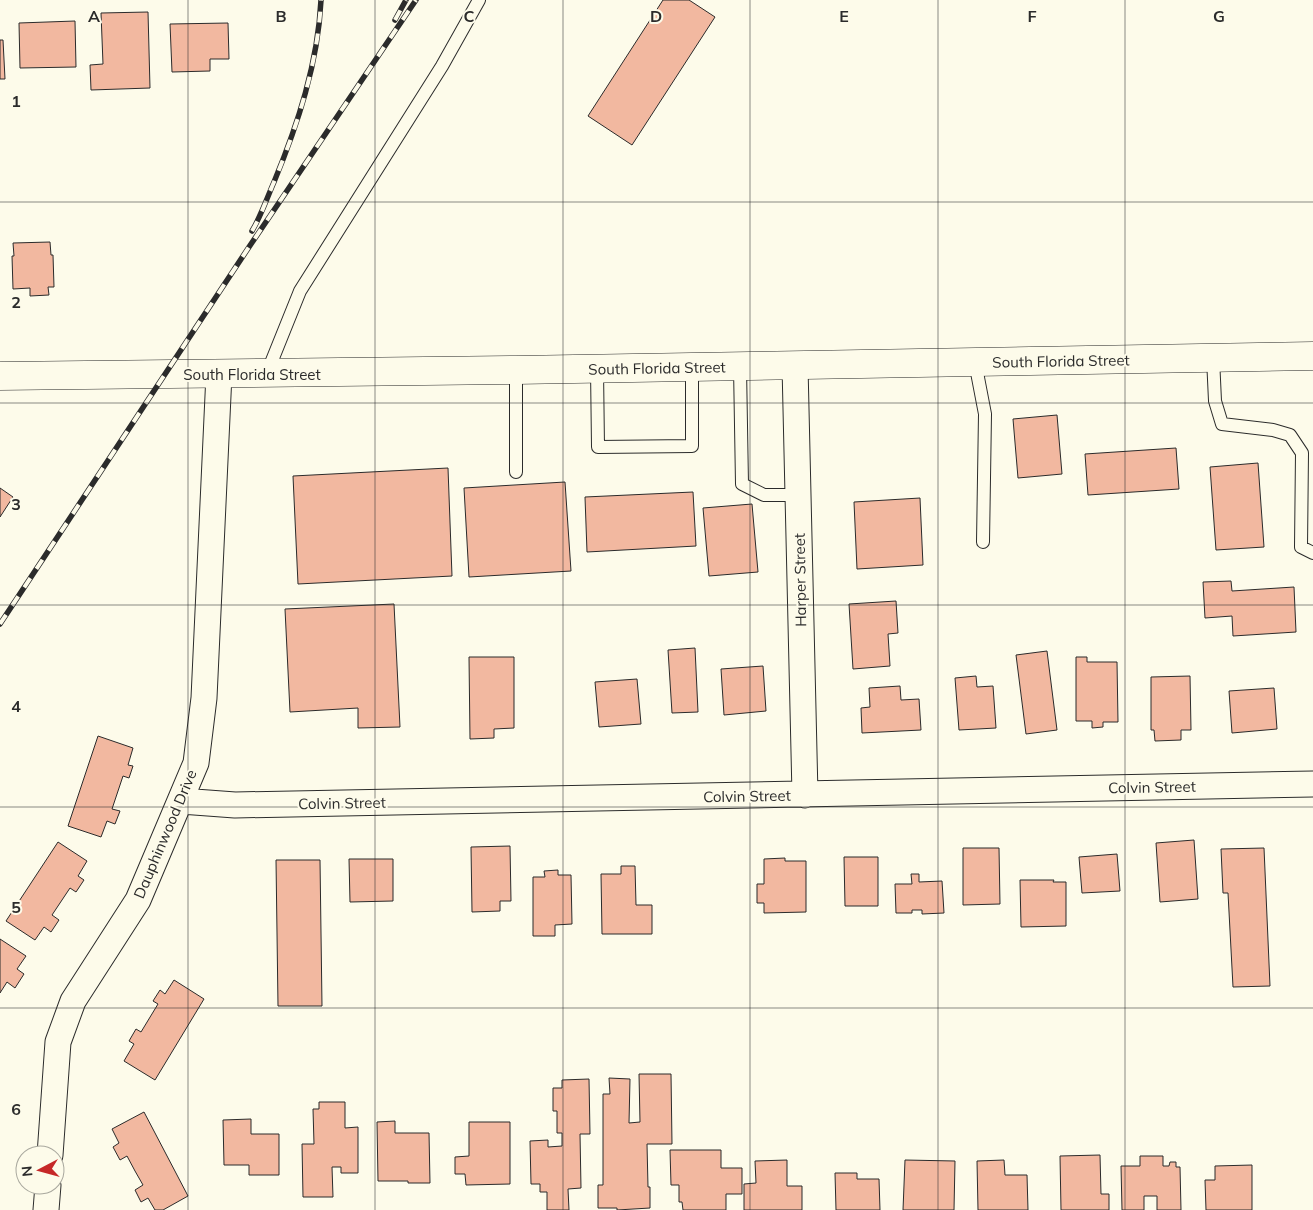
<svg xmlns="http://www.w3.org/2000/svg" width="1313" height="1210" font-family="Mulish,sans-serif">
<style>
.building{fill:#f2b8a0;stroke:#2b2b2b}
.lines{fill:none;stroke-linecap:round;stroke-linejoin:round}
.service-casing{stroke:#2b2b2b;stroke-width:14}
.minor-casing{stroke:#2b2b2b;stroke-width:27}
.tertiary-casing{stroke:#2b2b2b;stroke-width:29}
.service{stroke:#fdfbea;stroke-width:12}
.minor{stroke:#fdfbea;stroke-width:25}
.tertiary{stroke:#fdfbea;stroke-width:28}
.rail-casing{stroke:#2b2b2b;stroke-width:5.5}
.rail{stroke:#fdfbea;stroke-width:4;stroke-dasharray:11;stroke-linecap:butt}
.grid{fill:none;stroke:#2b2b2b;stroke-width:1;stroke-opacity:0.55}
.labels{text-anchor:middle;dominant-baseline:central;stroke-width:4;stroke-linejoin:round;paint-order:stroke}
.street-label{font-size:15px;fill:#2b2b2b;stroke:#fdfbea}
.grid-label{font-size:16px;text-anchor:middle;font-weight:bold;fill:#2b2b2b;stroke:#fdfbea;stroke-width:4;stroke-linejoin:round;paint-order:stroke}
</style>
<rect width="100%" height="100%" fill="#fdfbea"/>
<path class="building" d="M663,0H689L715,17L632,145L588,116Z
M148,12L150,88L91,90L90,65L103,64L101,13Z
M75,21L76,67L20,68L19,23Z
M228,23L229,59H210V71L172,72L170,24Z
M0,40H3L5,79H0Z
M50,242L51,255H53L54,287H48L49,295L30,296V288L13,289L12,256H14L13,243Z
M1057,415L1062,474L1018,478L1013,419Z
M1176,448L1179,489L1088,495L1085,454Z
M1258,463L1264,547L1216,550L1210,467Z
M448,468L452,576L298,584L293,476Z
M565,482L571,571L469,577L464,488Z
M0,488L13,497L0,517Z
M693,492L696,546L587,552L585,497Z
M920,498L923,565L857,569L854,502Z
M752,504L758,572L709,576L703,508Z
M1231,581L1232,591L1294,587L1296,632L1233,636L1232,616L1205,618L1203,582Z
M896,601L898,633L888,634L890,666L853,669L849,604Z
M394,604L400,727L358,728V708L290,712L285,609Z
M695,648L698,712L672,713L668,650Z
M1047,651L1057,730L1026,734L1016,655Z
M469,657H514V728L494,729V738L470,739Z
M1076,657H1087V662H1117L1118,722H1103V727L1092,728V721H1076Z
M763,666L766,711L724,715L721,669Z
M976,676L977,687L993,686L996,728L959,730L955,678Z
M1190,676L1191,730H1181V740L1155,741L1154,730H1151V677Z
M637,679L641,724L599,727L595,682Z
M900,686L901,700L919,699L921,730L862,733L861,708L870,707L869,688Z
M1274,688L1277,729L1232,733L1229,691Z
M98,736L133,748L128,765L133,766L129,778L123,776L112,809L120,811L115,824L107,821L101,837L68,826Z
M1194,840L1198,899L1160,902L1156,843Z
M58,842L87,861L78,876L84,880L76,892L70,888L52,915L59,920L51,932L44,927L35,940L6,921Z
M510,846L511,901H500V911L472,912L471,847Z
M963,848H999L1000,904L963,905Z
M1264,848L1270,986L1233,987L1228,893H1223L1221,849Z
M1117,854L1120,891L1082,893L1079,857Z
M844,857H878V906H845Z
M785,858V861H806V912L764,913V903H757V884H764V859Z
M349,859H393V901L350,902Z
M276,860H320L322,1006H278Z
M621,866H635L636,905H652V934H602L601,874H621Z
M558,870V875H571L572,924L555,925V936H533V877H545L544,871Z
M911,874H919V882L942,881L944,913L922,914V910H912V913H896L895,884H912Z
M1020,880H1054L1053,882H1066V926L1021,927Z
M0,939L26,956L17,969L24,974L15,988L7,982L0,993Z
M174,980L204,999L155,1080L124,1061L134,1044L129,1041L136,1029L141,1032L158,1004L153,1001L160,990L165,994Z
M639,1074H671L672,1144H647L648,1187H650V1208L617,1210V1208H598V1185H603V1094H610L609,1078L630,1079L629,1123L640,1122Z
M589,1079L590,1134H580L581,1188L568,1189L569,1210H547V1192H540V1184H531L530,1141L548,1140V1147L562,1146V1133H557V1111H553V1088H562V1080Z
M319,1102H345V1128L358,1127V1173H341V1167H332L333,1197H303L302,1144H314L313,1109H319Z
M144,1112L188,1196L163,1210H155L148,1198L141,1202L135,1190L143,1185L135,1171L127,1156L120,1160L113,1147L119,1143L112,1129Z
M251,1119V1134H279V1175H249V1165H224L223,1120Z
M395,1121V1133H429L430,1183H408V1181H378L377,1122Z
M469,1122H510V1184L466,1185L465,1174H455V1157L469,1156Z
M670,1150H721V1168H742V1194H726V1210H683L682,1202H679V1185H671Z
M1100,1155L1101,1194H1109V1210H1061L1060,1156Z
M1140,1156H1163V1166H1169L1170,1162H1176V1167H1180L1181,1210H1157V1196H1144V1210H1122L1121,1166H1140Z
M787,1160V1186H802V1210H744V1184L756,1183L755,1161Z
M905,1160L955,1161L954,1210H903Z
M1004,1160L1005,1175H1027L1028,1210H978L977,1161Z
M1252,1165V1210H1206L1205,1180H1215V1166Z
M835,1173H857V1179H879L880,1210H836Z"/>
<g class="lines">
<defs>
<path id="service" d="M1213,358L1215,401L1222,424L1273,430L1290,435L1302,453L1301,547L1313,553
M975,362L985,414L983,542
M740,367L742,484L764,495H798
M597,369L598,447L692,446V367
M267,373L300,291L442,66L479,0
M516,472V370"/>
<path id="minor" d="M795,366L805,795
M181,801L235,805L1313,784
M50,1155L58,1042L73,1001L138,900L196,763L204,698L219,374
M46,1210L48,1185"/>
<path id="tertiary" d="M0,376L516,370L1313,356"/>
</defs>
<use href="#service" class="service-casing"/>
<use href="#minor" class="minor-casing"/>
<use href="#tertiary" class="tertiary-casing"/>
<use href="#service" class="service"/>
<use href="#minor" class="minor"/>
<use href="#tertiary" class="tertiary"/>
<defs>
<path id="rail" d="M395,20L406,0
M252,231C261,216 267,198 274,182C298,124 318,63 321,0
M0,624L249,247L416,0"/>
</defs>
<use href="#rail" class="rail-casing"/>
<use href="#rail" class="rail"/>
</g>
<path class="grid" d="M188,0V1210M375,0V1210M563,0V1210M750,0V1210M938,0V1210M1125,0V1210M0,202H1313M0,403H1313M0,605H1313M0,807H1313M0,1008H1313"/>
<g class="labels">
<g class="street-label">
<text transform="translate(1061 361) rotate(-1)">South Florida Street</text>
<text transform="translate(657 368) rotate(-1)">South Florida Street</text>
<text x="252" y="374">South Florida Street</text>
<text transform="translate(800 580) rotate(-91)">Harper Street</text>
<text transform="translate(1152 787) rotate(-1)">Colvin Street</text>
<text transform="translate(747 796) rotate(-1)">Colvin Street</text>
<text transform="translate(342 803) rotate(-1)">Colvin Street</text>
<text transform="translate(165 834) rotate(-67)">Dauphinwood Drive</text>
</g>
</g>
<g class="grid-label">
<text x="94" y="22">A</text>
<text x="281" y="22">B</text>
<text x="469" y="22">C</text>
<text x="656" y="22">D</text>
<text x="844" y="22">E</text>
<text x="1032" y="22">F</text>
<text x="1219" y="22">G</text>
<text x="16" y="107">1</text>
<text x="16" y="308">2</text>
<text x="16" y="510">3</text>
<text x="16" y="712">4</text>
<text x="16" y="913">5</text>
<text x="16" y="1115">6</text>
</g>
<g transform="translate(40 1170) rotate(264)"><circle r="24" fill="#fdfbea" stroke="#a9a89e"/>
<path d="M0-4L9 19L0 12L-9 19Z" fill="#c62828"/>
<text y="-8" font-size="14" font-weight="bold" text-anchor="middle" fill="#2b2b2b">N</text>
</g>
</svg>
